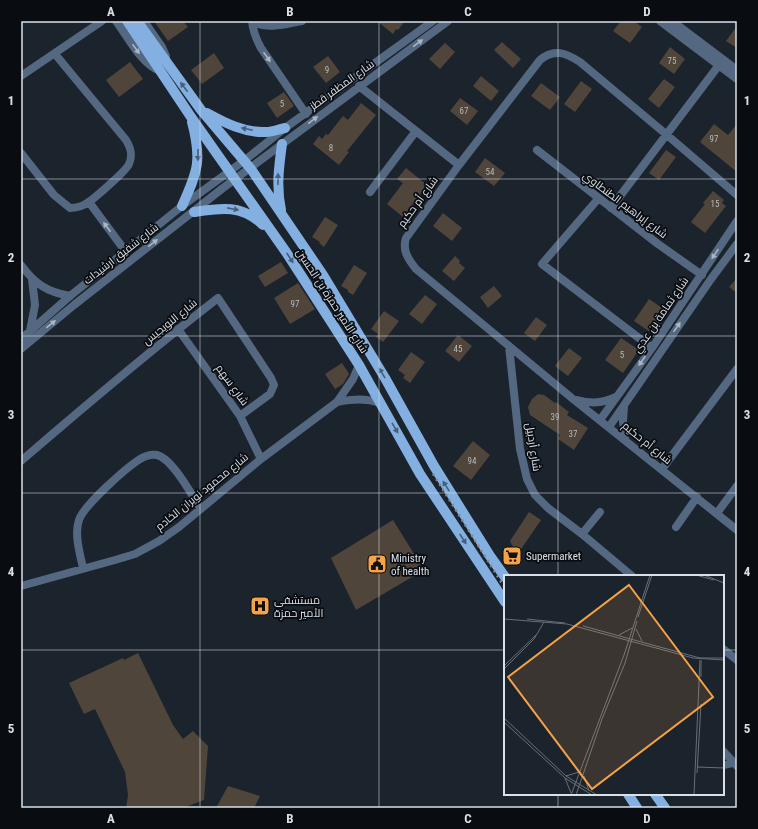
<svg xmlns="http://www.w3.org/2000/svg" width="758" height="829" font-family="'Roboto Condensed',Cairo,sans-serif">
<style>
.building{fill:#50453a}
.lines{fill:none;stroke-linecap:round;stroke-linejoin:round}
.minor{stroke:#546981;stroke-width:8}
.major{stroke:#84afe1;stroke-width:10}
.rail{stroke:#818890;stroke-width:2.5;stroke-dasharray:2 4;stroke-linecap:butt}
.oneway{fill:#abb6c3}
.oneway2{fill:#465e79}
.grid{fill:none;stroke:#dae0e7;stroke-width:1;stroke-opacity:0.55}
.labels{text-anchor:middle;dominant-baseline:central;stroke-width:3.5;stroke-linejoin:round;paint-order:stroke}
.number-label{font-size:9px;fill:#b8b9bc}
.street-label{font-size:11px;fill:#dae0e7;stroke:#090c11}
.poi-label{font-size:11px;fill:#dae0e7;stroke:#090c11;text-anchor:start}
.inset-road{fill:none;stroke:#676f77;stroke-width:1}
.view{fill:#f6a247;fill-opacity:0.15;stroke:#f6a247;stroke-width:2}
.inset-edge{fill:none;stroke:#dae0e7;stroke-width:2}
.neatline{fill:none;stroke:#dae0e7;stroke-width:1.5}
.grid-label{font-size:13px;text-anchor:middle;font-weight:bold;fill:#dae0e7}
</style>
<rect width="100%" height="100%" fill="#1b232d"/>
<path class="building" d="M154,21H183L188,27L168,41Z
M377,21H405L398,30L396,29L393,34Z
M621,21H634L642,27L630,43L613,31Z
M737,26V48L726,41Z
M502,42L521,59L513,68L494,50Z
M445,43L455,52L440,69L429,59Z
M670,47L685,59L674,74L659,63Z
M214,53L224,68L202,84L191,70Z
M328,56L340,72L326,83L313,67Z
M130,62L143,79L119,97L106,80Z
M481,76L499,91L491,101L473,86Z
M664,79L675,87L659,108L648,99Z
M581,81L592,89L575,112L564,104Z
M541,83L560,97L550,110L531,96Z
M284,92L294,106L277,118L267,103Z
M460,98L478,111L467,125L450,111Z
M361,103L376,115L347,151L349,152L339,165L313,144L319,136L322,139L326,134L328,135L343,116L348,120Z
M714,124L728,135L737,124V172L700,142Z
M666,150L676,157L659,180L649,173Z
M485,158L505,173L494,186L475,172Z
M406,168L427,185L403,217L387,204L403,183L397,179Z
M713,191L724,200L722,203L726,206L705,233L691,222L705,204L703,203Z
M443,213L462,228L452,241L433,226Z
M325,217L338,225L324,247L319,243L320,242L312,237Z
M455,256L460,261L459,263L465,268L454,281L442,271Z
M281,262L288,273L265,287L258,276Z
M354,265L367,273L353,295L348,292V290L341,286Z
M737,278V293L729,287Z
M298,283L315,309L290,324L274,298Z
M494,286L502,296L488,308L480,297Z
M425,295L437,304L422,324L409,314Z
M649,299L668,312L653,334L634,321Z
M384,311L399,321L383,342L376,337L378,334L371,329Z
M536,317L547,325L535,341L524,333Z
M458,335L472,346L459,362L445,351Z
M621,338L639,350L623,373L605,360Z
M569,348L582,358L568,376L555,366Z
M411,352L425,362L410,383L403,378L405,375L398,370Z
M342,363L349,374L343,384L335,389L325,374Z
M538,394L544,395L555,403L556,402L569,412L567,415L588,428L574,450L558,439L560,435L530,415L528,407L532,399Z
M473,441L490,455L471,480L453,466Z
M529,512L541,520L517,555L510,541Z
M393,520L424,570L356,610L331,558Z
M138,653L173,725L183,739L193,731L208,746L204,800L183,808H126L128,795L125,772L95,709L84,714L69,683L123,658L124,660Z
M228,786L260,796L254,808H216Z"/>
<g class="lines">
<path class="minor" d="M116,21C128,37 141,64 160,71
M144,21L162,47L166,56
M252,21C253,32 256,39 261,48L306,114
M252,21C267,30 286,24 302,21
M660,21L737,79
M672,21L737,70
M21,76L102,21
M359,86L459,165
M537,150L658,244L702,275
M21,153L54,195L70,208C77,208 81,207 87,203C94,199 127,170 129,164C133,155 131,148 126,140L55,54
M370,192L416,131
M737,195L667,135L580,62C566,53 554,48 540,60L459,165L406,238C402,250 408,259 416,269L573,399L737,530
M598,199L542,264L652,348
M89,202L126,252
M611,208L719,65
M21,265C35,284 47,292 70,296
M178,329L240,416L261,459
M30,331L35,305L32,279
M21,339L70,296L182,206L245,160L285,128L433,21
M509,346L520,449L527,479L535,495L548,508L582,534L632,576
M21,349L74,305L223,188L448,21
M577,400C592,404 602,403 616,397
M337,402C353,399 365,398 381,403
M624,406L623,421L625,439
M600,420L652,348L737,221
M609,427L711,279L737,244
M21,461C86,405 151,350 218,298L271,378L274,385L270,394L240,416
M662,469L737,369
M717,513L737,486
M676,527L697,497
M582,534L600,512
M83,568C80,554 74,534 79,520C84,505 126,468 140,459C145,456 151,454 157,455C173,459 192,496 201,509
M21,586L115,560L135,554L159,541L179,527L261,459L337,402L353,379L359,365
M723,649L737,660
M723,751L737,766
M723,765L737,762"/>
<path class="major" d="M127,21L191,117L286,252L359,365L420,474L505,602
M137,21L201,110L251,169L323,275L385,378L434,466L490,556L505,577
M207,113C225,123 245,133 266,132C273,132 279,129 285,128
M182,206C198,171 202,160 192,122
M281,210C276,187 279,166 282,144
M194,212C220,208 242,204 263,225
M628,794L637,808
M655,794L665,808"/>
<path class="rail" d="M433,474L505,588"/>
</g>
<defs><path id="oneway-solid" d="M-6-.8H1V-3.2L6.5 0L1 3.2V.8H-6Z"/></defs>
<g class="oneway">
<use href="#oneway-solid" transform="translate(418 43) rotate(-36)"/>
<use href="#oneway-solid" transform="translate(136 49) rotate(54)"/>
<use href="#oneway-solid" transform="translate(267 57) rotate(55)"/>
<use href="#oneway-solid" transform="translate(313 120) rotate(-37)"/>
<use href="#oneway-solid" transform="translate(107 227) rotate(-127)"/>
<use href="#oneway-solid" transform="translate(153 243) rotate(-38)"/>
<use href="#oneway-solid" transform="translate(715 254) rotate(124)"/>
<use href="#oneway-solid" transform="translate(51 324) rotate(-39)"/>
<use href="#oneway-solid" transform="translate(677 327) rotate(-55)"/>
<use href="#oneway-solid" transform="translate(642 361) rotate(125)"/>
</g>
<g class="oneway2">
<use href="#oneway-solid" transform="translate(184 87) rotate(-127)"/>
<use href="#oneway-solid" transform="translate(247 129) rotate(-168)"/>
<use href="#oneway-solid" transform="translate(198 155) rotate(90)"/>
<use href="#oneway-solid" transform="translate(278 179) rotate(-90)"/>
<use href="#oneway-solid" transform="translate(233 209) rotate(11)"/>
<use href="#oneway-solid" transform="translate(290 258) rotate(57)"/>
<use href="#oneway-solid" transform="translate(382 373) rotate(-121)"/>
<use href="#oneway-solid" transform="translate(395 428) rotate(60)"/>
<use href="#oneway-solid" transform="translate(446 486) rotate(-122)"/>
<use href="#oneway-solid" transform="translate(463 539) rotate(57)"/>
</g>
<path class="grid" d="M200,21V808M379,21V808M558,21V576M21,179H737M21,336H737M21,493H737M21,650H505M723,650H737M558,794V808"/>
<defs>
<symbol id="supermarket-square" viewBox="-11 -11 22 22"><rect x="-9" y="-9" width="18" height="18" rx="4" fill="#f6a247" stroke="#090c11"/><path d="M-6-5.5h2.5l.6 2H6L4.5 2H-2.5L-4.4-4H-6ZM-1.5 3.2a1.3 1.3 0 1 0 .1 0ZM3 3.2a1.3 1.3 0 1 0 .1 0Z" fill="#111"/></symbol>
<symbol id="civic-square" viewBox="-11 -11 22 22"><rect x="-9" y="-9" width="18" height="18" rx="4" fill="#f6a247" stroke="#090c11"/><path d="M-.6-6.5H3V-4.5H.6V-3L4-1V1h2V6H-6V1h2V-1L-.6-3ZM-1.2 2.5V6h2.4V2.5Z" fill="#111"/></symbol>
<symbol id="hospital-square" viewBox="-11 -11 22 22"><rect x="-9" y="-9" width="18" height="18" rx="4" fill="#f6a247" stroke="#090c11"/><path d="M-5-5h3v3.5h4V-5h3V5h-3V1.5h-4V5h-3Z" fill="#111"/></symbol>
</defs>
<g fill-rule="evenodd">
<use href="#supermarket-square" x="501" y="545" width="22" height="22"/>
<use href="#civic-square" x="366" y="553" width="22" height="22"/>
<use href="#hospital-square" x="249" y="595" width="22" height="22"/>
</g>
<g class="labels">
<g class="number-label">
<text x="672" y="61">75</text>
<text x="327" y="70">9</text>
<text x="282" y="104">5</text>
<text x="464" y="111">67</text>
<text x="714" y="139">97</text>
<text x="331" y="148">8</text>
<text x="490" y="172">54</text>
<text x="715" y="204">15</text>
<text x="295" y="304">97</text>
<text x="458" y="349">45</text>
<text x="622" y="355">5</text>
<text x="555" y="417">39</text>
<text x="573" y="434">37</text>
<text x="472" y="461">94</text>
</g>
<g class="street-label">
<text transform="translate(342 85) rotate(-36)">شارع المظفر قطز</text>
<text transform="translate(418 202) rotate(-54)">شارع أم حكيم</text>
<text transform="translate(625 205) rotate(37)">شارع إبراهيم الطنطاوي</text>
<text transform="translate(121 254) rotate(-38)">شارع شفيق ارشيدات</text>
<text transform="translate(332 301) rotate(57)">شارع الأمير حمزة بن الحسين</text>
<text transform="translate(661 315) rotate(-56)">شارع ثمامة بن عدي</text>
<text transform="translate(170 322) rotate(-39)">شارع النويجيس</text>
<text transform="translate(232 385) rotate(54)">شارع سهم</text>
<text transform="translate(647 443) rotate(39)">شارع أم حكيم</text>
<text transform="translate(533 447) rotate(81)">شارع أردبيل</text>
<text transform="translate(202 492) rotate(-39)">شارع محمود نويران الخادم</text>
</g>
<g class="poi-label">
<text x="526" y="556">Supermarket</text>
<text x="391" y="558">Ministry<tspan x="391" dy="13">of health</tspan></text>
<text x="274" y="600">مستشفى<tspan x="274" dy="13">الأمير حمزة</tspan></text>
</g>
</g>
<g transform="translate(504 575)">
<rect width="220" height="220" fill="#1b232d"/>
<path class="inset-road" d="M192,0L210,5M200,0L220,8M134,42L148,0M0,44L63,49L189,83L220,85M23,44L61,48M79,51L196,83H220M132,54L138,66M115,60L128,53M0,91L32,60M0,94L30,64L40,47M197,102V85M0,143L62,201L93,220M0,147L61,203L88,220M193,192L220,193M193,198L197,129M62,201L75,197M80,201L85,216M61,203L67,218M67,220L120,80L146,0M72,220L98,144L121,88L133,46M190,220L196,85"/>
<path class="view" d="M125,10L209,122L88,214L4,102Z"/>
<rect width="220" height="220" class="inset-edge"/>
</g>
<rect width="758" height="829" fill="none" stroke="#090c11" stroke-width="44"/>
<rect x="22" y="22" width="714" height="785" class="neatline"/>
<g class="grid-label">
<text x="111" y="16">A</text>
<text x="290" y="16">B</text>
<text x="468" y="16">C</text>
<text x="647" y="16">D</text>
<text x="11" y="105">1</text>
<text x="747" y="105">1</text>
<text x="11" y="262">2</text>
<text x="747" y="262">2</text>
<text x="11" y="419">3</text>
<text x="747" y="419">3</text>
<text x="11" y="576">4</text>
<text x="747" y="576">4</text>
<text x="11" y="733">5</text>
<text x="747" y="733">5</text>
<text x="111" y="823">A</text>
<text x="290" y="823">B</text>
<text x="468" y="823">C</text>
<text x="647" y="823">D</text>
</g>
</svg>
